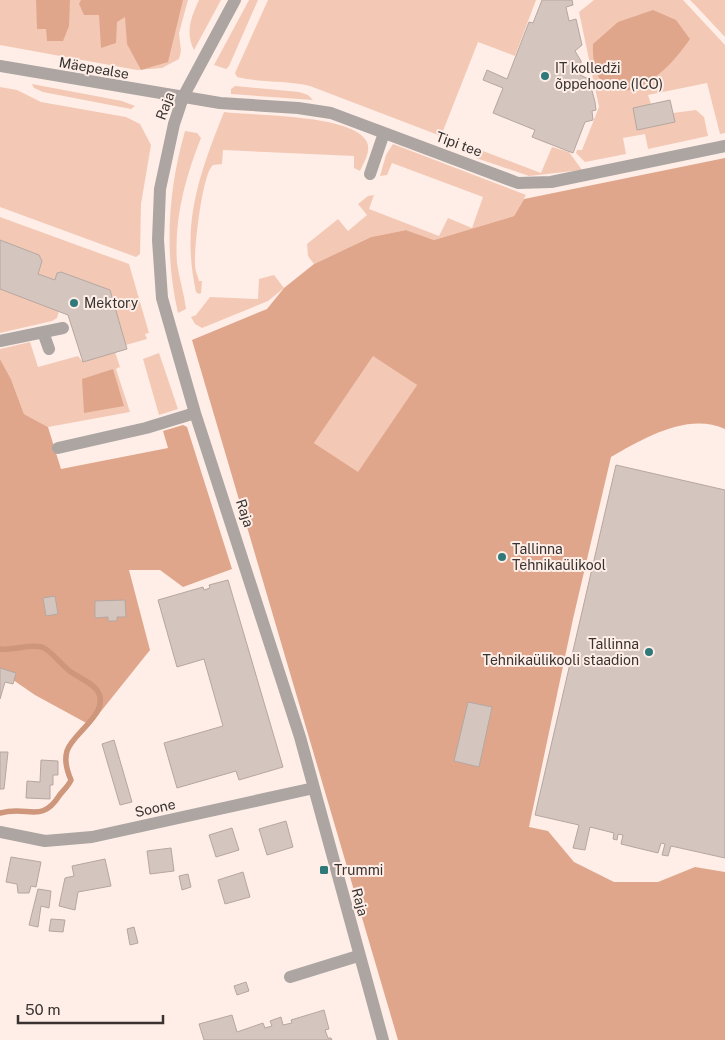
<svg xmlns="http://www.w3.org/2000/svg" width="725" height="1040" font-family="'Public Sans',sans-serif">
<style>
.green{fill:#f3c9b5}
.forest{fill:#e0a68b;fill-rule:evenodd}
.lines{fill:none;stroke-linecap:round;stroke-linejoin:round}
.stream{stroke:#ce967a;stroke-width:5.5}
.building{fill:#d4c5be;stroke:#b5a7a0}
.minor{stroke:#aca5a2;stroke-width:12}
.poi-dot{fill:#2f797a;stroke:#feeee7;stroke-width:2}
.labels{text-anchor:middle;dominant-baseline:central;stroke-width:4;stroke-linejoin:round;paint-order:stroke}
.street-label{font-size:14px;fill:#383330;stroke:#feeee7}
.poi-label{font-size:14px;fill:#383330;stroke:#feeee7;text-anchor:start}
</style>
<rect width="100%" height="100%" fill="#feeee7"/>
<path class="green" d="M0,0H188L179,33L181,51L179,59L162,68L137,70L0,45Z
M199,0H221L194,50C185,33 191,17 199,0Z
M249,0H258L229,66L226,69L214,65Z
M268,0H536L515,56L478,42L441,136L310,86C286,80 261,83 237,77L235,73Z
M594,0H683L725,45V133L720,134L707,83L648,95L651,104L673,113L696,110L704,117L708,136L648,149L645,134L623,138L626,154L585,162L576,153L577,150H582L599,107L579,12Z
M690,0H725V37L695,5Z
M32,84L122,101L135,106L131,109L43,92L34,88Z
M235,86L299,92L308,95L313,100L231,94V89Z
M0,87L17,90L41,102L126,117L140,124L151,145L141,204L140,254L136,257L0,207Z
M224,112C252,116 354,114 367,142C371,152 364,162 360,171L354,168V156L223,150L222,164L213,165C202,174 194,249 195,265C195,271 198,276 199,281H202L201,293L199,294L196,292C181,223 199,175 224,112Z
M185,131L197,133L201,138C185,178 174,219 177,263C179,278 184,293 186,309L178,313C164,252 168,191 185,131Z
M393,144L526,195L514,216L434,240L406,230L371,237L314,264L308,256L307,244L338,219L348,231L367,215L358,204L368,196L374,195L369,209L439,236L448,218L472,228L483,197L392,163L387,175L380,176L386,155Z
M552,147L569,152L582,170L529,176L476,158L475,148L541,173Z
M0,217L129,264L149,333L145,334L147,339L126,345L109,290L61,272L57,273L55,280L38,274L42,261L39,255L0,240Z
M274,275L284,288L268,301L202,328L195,324L191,317L196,315L210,297L258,299L259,279Z
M0,289L59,311L57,318L52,321L0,333Z
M30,342L38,367L78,356L83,362L115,352L120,367L116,369L130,412L48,427L24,414L11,379L0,359V349Z
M159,353L178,409L159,415L143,359Z
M373,355L417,385L358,473L314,443Z"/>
<path class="forest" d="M36,0H70L69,26L63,41H47L46,29H37Z
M81,0H183L168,62L141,70L127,44L125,17L117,22L116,43L101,48L99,15H84L79,4Z
M653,10L676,20L690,39C678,57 659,78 638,88C630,92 616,90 606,89C596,75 592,62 593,44L618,22Z
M725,158V429C687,412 643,439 611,457L573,619L529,827L548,831L574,862L614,882H658L695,867L725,872V1040H398L192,340L267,309L284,288L314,264L371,237L406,230L434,240L514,216L524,199ZM373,356L417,385L358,472L314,443Z
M0,359L11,379L24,414L48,427L61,469L168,448L163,431L183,425L187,427L232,569L183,587L160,570H129L150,650L90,725L35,695L0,671Z
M113,369L124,406L84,413L82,379Z"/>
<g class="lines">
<path class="stream" d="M0,649C14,651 27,644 42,647C51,650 62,666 71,672C78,677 90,682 96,689C114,711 72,733 67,751C64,761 67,771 71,780C68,787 63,790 59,796C41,824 28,805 0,813"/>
</g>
<path class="building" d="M542,0H572L573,5L566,7L569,21L576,19L582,45L575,51L581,61L580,75L589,79L595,102L596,110L592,111L593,120L585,122L573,153L532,137L535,130L493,113L503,88L483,80L487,70L507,79L529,22L533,23Z
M670,100L675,122L637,130L633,108Z
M0,240L39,255L42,261L38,274L55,280L57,273L61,272L110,290L127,349L83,362L68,315L0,289Z
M616,465L725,490V858L671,846L668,856L662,855L665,844L661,843L658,853L621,844L623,835L618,834L617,840L613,839L614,833L590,827L585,850L573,848L579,825L535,815Z
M228,580L283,767L239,780L236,771L177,788L164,743L223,726L204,659L177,667L158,600L203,587L204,590L210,588L209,585Z
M55,596L58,614L46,616L43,598Z
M125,600L126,617H117V621H108V617L95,618V601Z
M0,668L16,673L13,684L5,682L0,699Z
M468,702L492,707L479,767L454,761Z
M114,740L132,802L120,805L102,744Z
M0,752H8L4,789H0Z
M41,760L58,761V775H53V785H50V799L26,798L27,781L40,782Z
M286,821L293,847L267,855L259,829Z
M232,828L239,850L216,857L209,835Z
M171,848L174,871L150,874L147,851Z
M11,857L41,862L36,887L31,886L29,893H18L17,884L6,882Z
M105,859L111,886L78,892L75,910L59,906L65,878L74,876L72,866Z
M243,872L250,897L225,904L218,880Z
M188,874L191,887L182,890L179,876Z
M38,889L51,891L49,908L41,906L38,927L29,925Z
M51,919L65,920L63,932L49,931Z
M134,927L138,943L130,945L127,929Z
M246,982L249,991L237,995L234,986Z
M324,1010L329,1029L325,1030L328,1038H331L332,1040H204L199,1024L232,1015L237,1032L263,1023L265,1028L272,1026L270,1021L281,1017L283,1025L292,1023L291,1020Z"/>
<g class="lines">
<path class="minor" d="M235,0L183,97L174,124L160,189L158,240L162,298L195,413L300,737L383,1040
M0,66L220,103L298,108L331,113L518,183L551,182L725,146
M370,174L384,133
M43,332L49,349
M0,341L63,328
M58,448L146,428L195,413
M0,832L45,841L92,837L314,788
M290,977L358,956"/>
</g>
<g class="poi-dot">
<circle cx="545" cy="76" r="5"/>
<circle cx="74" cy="303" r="5"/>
<circle cx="502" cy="557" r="5"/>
<circle cx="649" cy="652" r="5"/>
<rect x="319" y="865" width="10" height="10" rx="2.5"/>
</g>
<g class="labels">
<g class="street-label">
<text transform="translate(94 68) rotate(10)">Mäepealse</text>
<text transform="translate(165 106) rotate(-70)">Raja</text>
<text transform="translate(459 144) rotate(20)">Tipi tee</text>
<text transform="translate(245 513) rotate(72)">Raja</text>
<text transform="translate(155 808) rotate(-12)">Soone</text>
<text transform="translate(360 902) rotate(75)">Raja</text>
</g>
<g class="poi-label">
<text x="555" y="68">IT kolledži<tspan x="555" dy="16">õppehoone (ICO)</tspan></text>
<text x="84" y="303">Mektory</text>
<text x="512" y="549">Tallinna<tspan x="512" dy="16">Tehnikaülikool</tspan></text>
<text x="639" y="644" text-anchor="end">Tallinna<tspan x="639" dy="16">Tehnikaülikooli staadion</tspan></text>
<text x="334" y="870">Trummi</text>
</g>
</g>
<path d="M18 1015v8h145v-8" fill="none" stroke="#383330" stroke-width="2.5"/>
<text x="25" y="1015" font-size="15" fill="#383330" stroke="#feeee7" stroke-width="4" paint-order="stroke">50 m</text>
</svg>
